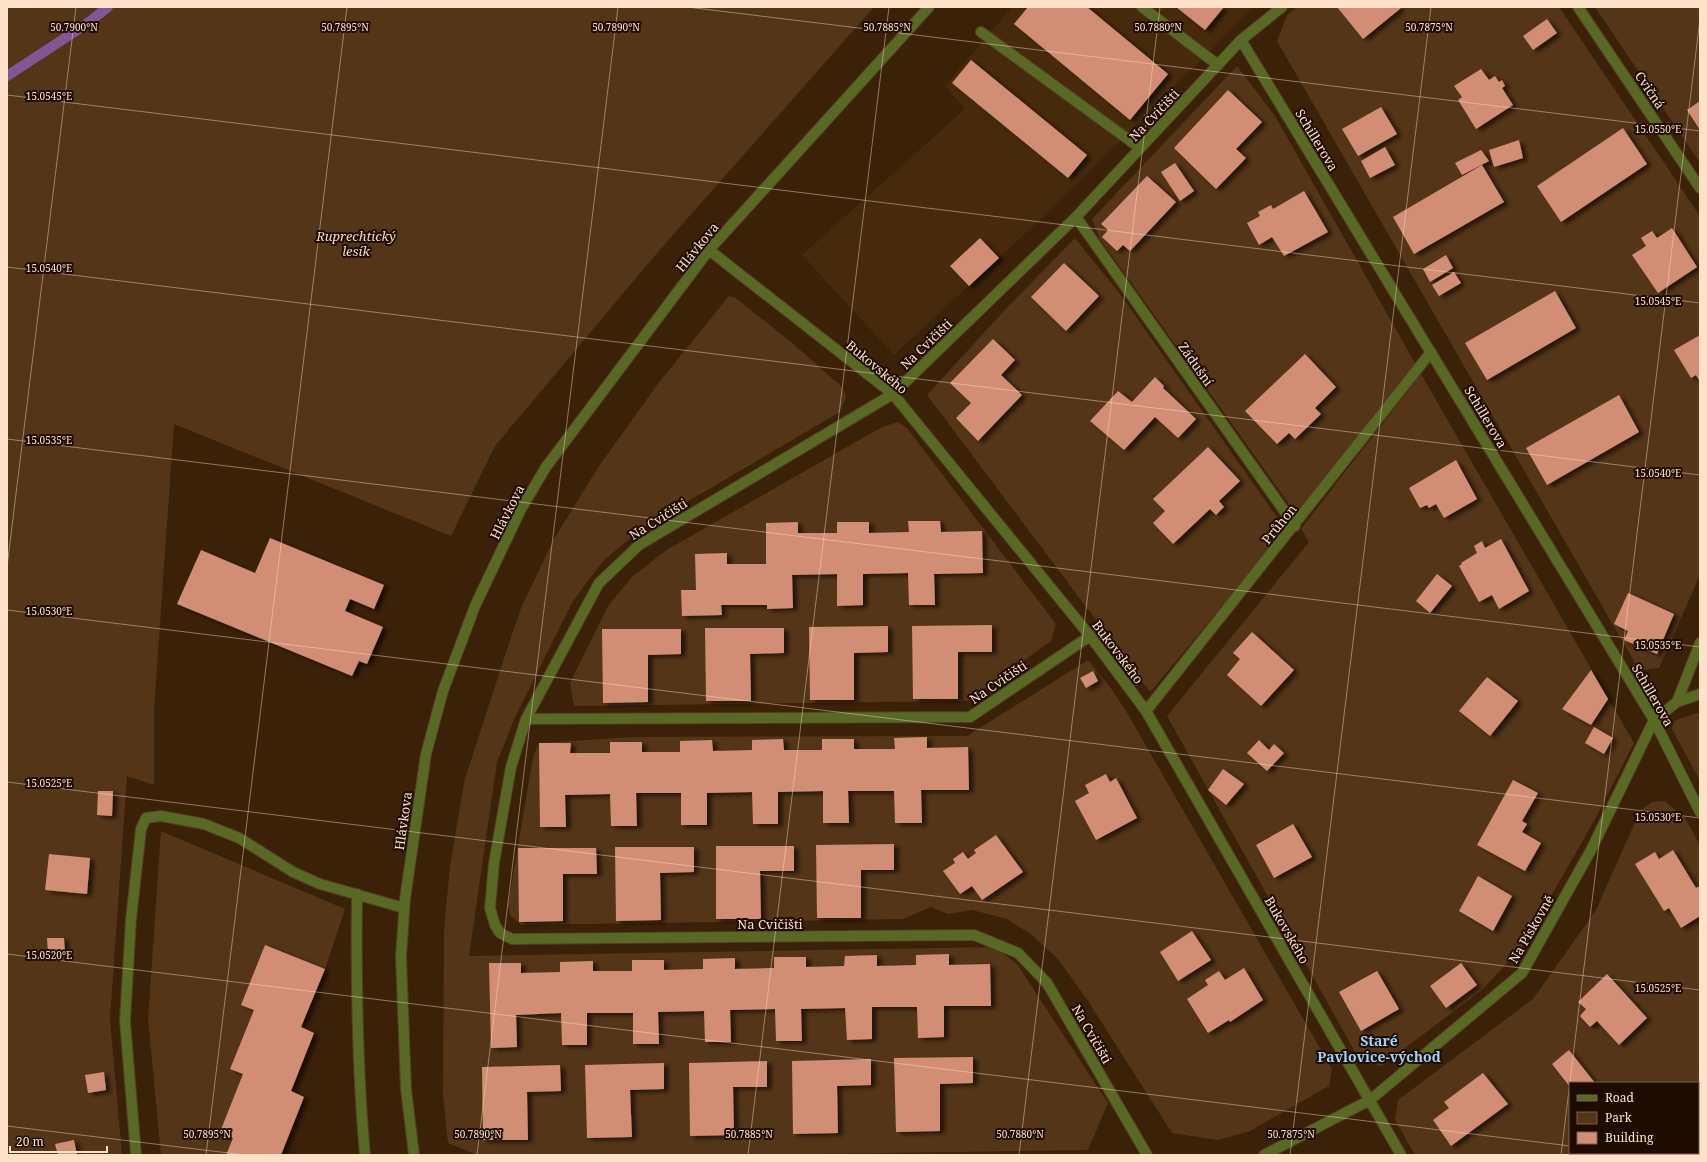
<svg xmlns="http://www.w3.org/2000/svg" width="1707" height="1162" font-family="'Noto Serif',serif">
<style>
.built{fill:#472a0c}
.green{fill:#543518;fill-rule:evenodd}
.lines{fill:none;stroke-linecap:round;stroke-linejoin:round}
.stream{stroke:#825594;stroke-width:10}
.building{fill:#d18e74;filter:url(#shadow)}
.service-casing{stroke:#563c23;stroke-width:12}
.minor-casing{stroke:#563c23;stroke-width:12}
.service{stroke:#576923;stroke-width:10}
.minor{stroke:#576923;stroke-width:10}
.ticks{fill:none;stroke:#fde1c8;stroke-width:1;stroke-opacity:0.45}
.labels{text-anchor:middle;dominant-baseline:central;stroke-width:4;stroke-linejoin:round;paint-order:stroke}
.street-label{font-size:13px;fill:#fde1c8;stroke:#1e0b00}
.park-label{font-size:13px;font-style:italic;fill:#f2dbc7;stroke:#1e0b00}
.neighbourhood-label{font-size:14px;font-weight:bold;fill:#9ed3fd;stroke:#1e0b00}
.ticks-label{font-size:10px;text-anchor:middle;fill:#fde1c8;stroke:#1e0b00;stroke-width:4;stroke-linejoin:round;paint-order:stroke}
</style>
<defs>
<filter id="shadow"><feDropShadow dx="4.5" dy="2.5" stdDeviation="2" flood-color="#0009"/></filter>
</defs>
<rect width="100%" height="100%" fill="#3b2108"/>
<path class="built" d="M1012,7H1254L1055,206L894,355L802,255L965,109L945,86Z"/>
<path class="green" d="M7,7H874L657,253L495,446L451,536L174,424L154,710V785L127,776L110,1019L122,1155H7Z
M1297,7H1559L1700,216V575L1659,668L1639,670L1277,41L1287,15Z
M1595,7H1700V163Z
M1237,66L1275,116L1415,363L1297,515L1100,239L1092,219Z
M1075,238L1120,294L1286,530L1150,692L927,395L1001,314Z
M729,296L736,298L791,342L843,388L846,397L840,412L641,529L602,562L573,601L516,715L497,762L469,956L995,947L1017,964L1108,1103L1088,1150L754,1155H477L448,1143L443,1096L444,931L450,866L464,782L507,649L521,608L554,539L599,466L660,381Z
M1421,374L1634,743L1594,821L1522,947L1481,991L1381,1066L1360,1061L1167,716L1309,542L1301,529Z
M898,422L907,428L1056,624L1051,641L967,701L574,706L570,683L608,606L632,577L665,551L882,427Z
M1088,660L1110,687L1126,711L1332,1069L1329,1086L1250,1131L1218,1140L1172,1133L1088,1001L1058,959L1031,934L1007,919L972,910L948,914L931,907L903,919L521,925L510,915L508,905L533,757L539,743L634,737L967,736Z
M1700,712V781L1672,729L1674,721Z
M1665,801L1685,818L1700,845V1155H1415L1395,1120L1398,1100L1533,999L1596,910L1640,811L1652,802ZM1570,1083H1698V1153H1570Z
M161,831L345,909L325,969L265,945L233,1138L226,1155H161L148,1019Z"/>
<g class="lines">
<path class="stream" d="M7,76L85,25L108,7"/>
</g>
<path class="building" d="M1028,7H1087L1168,74L1130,120L1014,24Z
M1176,7H1224L1205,30Z
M1337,7H1399L1401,8L1363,39Z
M1547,19L1557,33L1533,50L1523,36Z
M971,60L1087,155L1068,178L952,83Z
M1481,69L1489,80L1495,76L1499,82L1502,80L1505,86L1502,88L1513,105L1476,129L1458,100L1462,97L1454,86Z
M1228,90L1262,122L1236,149L1246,158L1216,189L1174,148Z
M1700,101V130L1687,110Z
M1381,107L1397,134L1358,156L1342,129Z
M1623,128L1647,164L1561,222L1537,186Z
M1519,140L1523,158L1494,167L1489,150Z
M1385,147L1395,165L1370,178L1361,161Z
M1481,150L1489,161L1462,175L1455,163Z
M1175,163L1194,191L1180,201L1161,172Z
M1482,165L1504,202L1414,254L1393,217Z
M1147,176L1176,202L1130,251L1123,245L1117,251L1102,237L1108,230L1101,224Z
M1304,191L1328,232L1284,256L1272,237L1259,245L1247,223L1260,216L1258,212L1271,205L1273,209Z
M1672,228L1697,267L1658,293L1632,255L1646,246L1641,238L1652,231L1657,238Z
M980,238L999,258L969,286L950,266Z
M1446,255L1453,268L1430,282L1423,269Z
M1064,263L1099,296L1066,331L1031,297Z
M1454,272L1461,283L1439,296L1432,285Z
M1555,291L1576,328L1487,380L1465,343Z
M1700,335V382L1696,375L1691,378L1674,350Z
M993,339L1015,360L1001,375L1022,395L978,441L956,418L971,403L950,383Z
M1305,354L1336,387L1315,408L1321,414L1295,439L1289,433L1277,444L1245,411Z
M1155,377L1164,386L1163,388L1196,419L1178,438L1155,417L1124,450L1090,421L1118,391L1132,402Z
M1619,395L1639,432L1547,485L1526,448Z
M1208,447L1240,481L1219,501L1224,507L1216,515L1210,509L1173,544L1153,523L1165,511L1153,499Z
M1456,460L1477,499L1444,518L1436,504L1429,508L1427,505L1420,508L1409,488Z
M908,521H940L941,532L982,531L983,573L934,574L935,605H909L908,573L863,574V605L837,606V574L792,575L793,608L767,609V605H721L722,615L682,616L681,590H696L695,554L727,553V564H766V523L798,522V533H837V522H869V533L909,532Z
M270,538L384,585L374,609L350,599L345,611L383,627L367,664L359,661L352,676L177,604L201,550L255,573Z
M1501,539L1529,591L1499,609L1492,595L1479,602L1459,566L1462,564L1461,563L1477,553L1474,546L1482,541L1485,548Z
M1437,574L1452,586L1430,613L1416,601Z
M1628,593L1674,614L1657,654L1624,640L1628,631L1614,624Z
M992,625V652H958V699H913L912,626Z
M888,626V652L854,653V700H810L809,627Z
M705,628H784V653L750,654L751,701H706Z
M602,629H681V654L648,655V702L603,703Z
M1252,632L1294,670L1261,706L1227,675L1240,659L1233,653Z
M1591,670L1608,699L1591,725L1562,709Z
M1093,671L1098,681L1086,688L1080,678Z
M1487,677L1518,701L1490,736L1459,711Z
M1594,727L1613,738L1604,754L1585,743Z
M927,737V748L968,747L969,790H921L922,823H895L894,791H848L849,823H823V791L778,792V824H753L752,792L707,793V825H681V793H636L637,826H611L610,794L565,795L566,827H540L539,743H571L570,753H610V742H642V752H680V741L712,740L713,751L752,750V740L783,739L784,750H822V739H854V749H895L894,738Z
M1259,740L1269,750L1274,744L1284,753L1267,771L1247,753Z
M1223,769L1244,784L1226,805L1208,790Z
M1106,774L1110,782L1116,778L1137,818L1096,840L1075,801L1089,793L1085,785Z
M1513,780L1538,793L1522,821L1527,824L1522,832L1541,843L1525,871L1477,845Z
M98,791H113L112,816L97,815Z
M1293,824L1312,857L1274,878L1256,845Z
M996,835L1023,872L982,900L972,886L960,894L943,871L955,863L953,859L963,852L968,859L976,853L974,850Z
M894,844V870H861V918H817L816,845Z
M716,846H794V871H760L761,919H716Z
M615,847H694V872L660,873L661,920L616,921Z
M518,848H596L597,874H563V921L519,922Z
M1673,850L1696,888L1700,886V916L1681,928L1669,908L1664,911L1635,864L1655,852L1659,859Z
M49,854L90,858L87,894L45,890Z
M1478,876L1512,896L1493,931L1459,911Z
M1192,931L1211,960L1178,981L1160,952Z
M47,938H64L65,953H48Z
M265,945L325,969L301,1027L314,1033L291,1091L304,1097L281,1155H226L233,1138L220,1132L243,1074L230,1069L254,1010L241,1005Z
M949,954V965L990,964L991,1006H944V1037L918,1038L917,1007H872V1039L847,1040L845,1008L801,1009L802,1041H776L775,1009L730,1010L731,1042H705L704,1011L658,1012L659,1044H633V1013H587V1045H562L561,1013L516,1015L517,1047L491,1048L489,963H521V973L560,972V962L593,961V971H632V960H664V970L703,969V959L735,958V969L774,968V957H806V967L844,966L845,956L877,955V966L916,965V955Z
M1461,963L1477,985L1446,1008L1430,986Z
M1244,968L1263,1000L1230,1022L1229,1020L1208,1033L1187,999L1208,985L1205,980L1219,971L1225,980Z
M1377,971L1399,1009L1361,1031L1339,992Z
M1607,974L1647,1018L1619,1045L1597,1021L1590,1027L1580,1016L1586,1009L1578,1002Z
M1569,1050L1595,1083H1570V1087L1552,1064Z
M973,1057V1083L940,1084V1131L896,1132L894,1058Z
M871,1059V1085L837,1086L838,1133L793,1134L792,1061Z
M767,1061V1087H733L734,1135L690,1136L689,1063Z
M664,1063V1089L630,1090L632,1137L587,1138L585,1065Z
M560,1065L561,1091L527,1092L528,1140H483L482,1067Z
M104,1072L106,1090L88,1093L85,1075Z
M1483,1073L1508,1104L1451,1146L1433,1120L1449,1108L1444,1102Z
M74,1140L77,1155H58L55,1144Z"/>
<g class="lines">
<defs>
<path id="service" d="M1142,7L1218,65
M981,32L1140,148
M136,1155L125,1021L131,919L141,829L146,818L161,816L204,824L239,838L293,872L320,884L404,908"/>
<path id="minor" d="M1578,7L1700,188
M1241,40L1654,720L1700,812
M1076,217L1295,526
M709,250L893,394L1090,636L1146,711L1401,1155
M1677,702L1700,694
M1146,711L1431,352
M526,719L970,717L1090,636
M357,894C356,981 357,1068 365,1155
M414,1155L406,1089L401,957L405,899L426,754L443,691L475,606L521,509L546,467L709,250L929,7
M1147,1155L1047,983L1018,953L974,935L512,939L500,933L495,925L490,908L494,863L511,767L526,719L599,583L639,545L893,394L1076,217L1241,40L1282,7
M1264,1155L1370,1100L1522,973L1591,850L1654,720L1677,702L1700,643"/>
</defs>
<use href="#service" class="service-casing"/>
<use href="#minor" class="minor-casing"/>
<use href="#service" class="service"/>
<use href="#minor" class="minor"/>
</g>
<path class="ticks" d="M687,7L1700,131M7,95L1700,303M7,267L1700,475M7,439L1700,647M7,567L76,7M7,610L1700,818M7,782L1700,990M7,954L1570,1146M7,1126L245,1155M1628,1153L1644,1155M206,1155L347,7M477,1155L618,7M748,1155L889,7M1019,1155L1160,7M1290,1155L1431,7M1561,1155L1700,19"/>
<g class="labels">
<g class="street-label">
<text transform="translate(1650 90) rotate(56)">Cvičná</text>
<text transform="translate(1154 115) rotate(-47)">Na Cvičišti</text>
<text transform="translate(1317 140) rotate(59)">Schillerova</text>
<text transform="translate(697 247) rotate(-51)">Hlávkova</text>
<text transform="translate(926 344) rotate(-44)">Na Cvičišti</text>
<text transform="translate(1196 364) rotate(55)">Zádušní</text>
<text transform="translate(877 367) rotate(40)">Bukovského</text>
<text transform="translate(1486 417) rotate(59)">Schillerova</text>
<text transform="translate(507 512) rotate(-63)">Hlávkova</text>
<text transform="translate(658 519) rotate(-32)">Na Cvičišti</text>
<text transform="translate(1279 524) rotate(-51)">Průhon</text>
<text transform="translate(1118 652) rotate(53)">Bukovského</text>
<text transform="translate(998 682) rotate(-34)">Na Cvičišti</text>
<text transform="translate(1653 695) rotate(60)">Schillerova</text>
<text transform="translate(403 821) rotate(-82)">Hlávkova</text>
<text x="770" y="924">Na Cvičišti</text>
<text transform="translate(1531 929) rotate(-60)">Na Pískovně</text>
<text transform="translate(1287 930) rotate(60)">Bukovského</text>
<text transform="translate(1092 1034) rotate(60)">Na Cvičišti</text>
</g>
<g class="park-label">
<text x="356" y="236">Ruprechtický<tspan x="356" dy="15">lesík</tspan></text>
</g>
<g class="neighbourhood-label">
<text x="1379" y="1040">Staré<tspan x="1379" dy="16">Pavlovice-východ</tspan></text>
</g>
</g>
<g class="ticks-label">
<text x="74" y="31">50.7900°N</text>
<text x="345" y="31">50.7895°N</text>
<text x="616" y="31">50.7890°N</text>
<text x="887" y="31">50.7885°N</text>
<text x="1158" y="31">50.7880°N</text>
<text x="1429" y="31">50.7875°N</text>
<text x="49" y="100">15.0545°E</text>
<text x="1658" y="133">15.0550°E</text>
<text x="49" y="272">15.0540°E</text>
<text x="1658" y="305">15.0545°E</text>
<text x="49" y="444">15.0535°E</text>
<text x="1658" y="477">15.0540°E</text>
<text x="49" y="615">15.0530°E</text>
<text x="1658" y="649">15.0535°E</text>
<text x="49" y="787">15.0525°E</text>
<text x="1658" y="821">15.0530°E</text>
<text x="49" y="959">15.0520°E</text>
<text x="1658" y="992">15.0525°E</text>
<text x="207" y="1138">50.7895°N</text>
<text x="478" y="1138">50.7890°N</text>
<text x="749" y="1138">50.7885°N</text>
<text x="1020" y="1138">50.7880°N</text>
<text x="1291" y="1138">50.7875°N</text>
</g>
<rect width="1707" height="1162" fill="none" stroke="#fde1c8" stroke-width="16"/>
<rect x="1569" y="1082" width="130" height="72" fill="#1e0b00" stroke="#776150"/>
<rect x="1577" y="1095" width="20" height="6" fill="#576923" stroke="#776150"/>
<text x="1605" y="1102" font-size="12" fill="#fde1c8">Road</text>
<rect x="1577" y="1112" width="20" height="12" fill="#543518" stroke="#776150"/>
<text x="1605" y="1122" font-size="12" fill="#fde1c8">Park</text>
<rect x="1577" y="1132" width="20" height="12" fill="#d18e74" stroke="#776150"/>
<text x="1605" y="1142" font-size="12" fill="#fde1c8">Building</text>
<path d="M10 1146v6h97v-6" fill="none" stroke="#fde1c8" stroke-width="2"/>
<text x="16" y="1146" font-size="12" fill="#fde1c8" stroke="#1e0b00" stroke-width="3" paint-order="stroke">20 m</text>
</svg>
